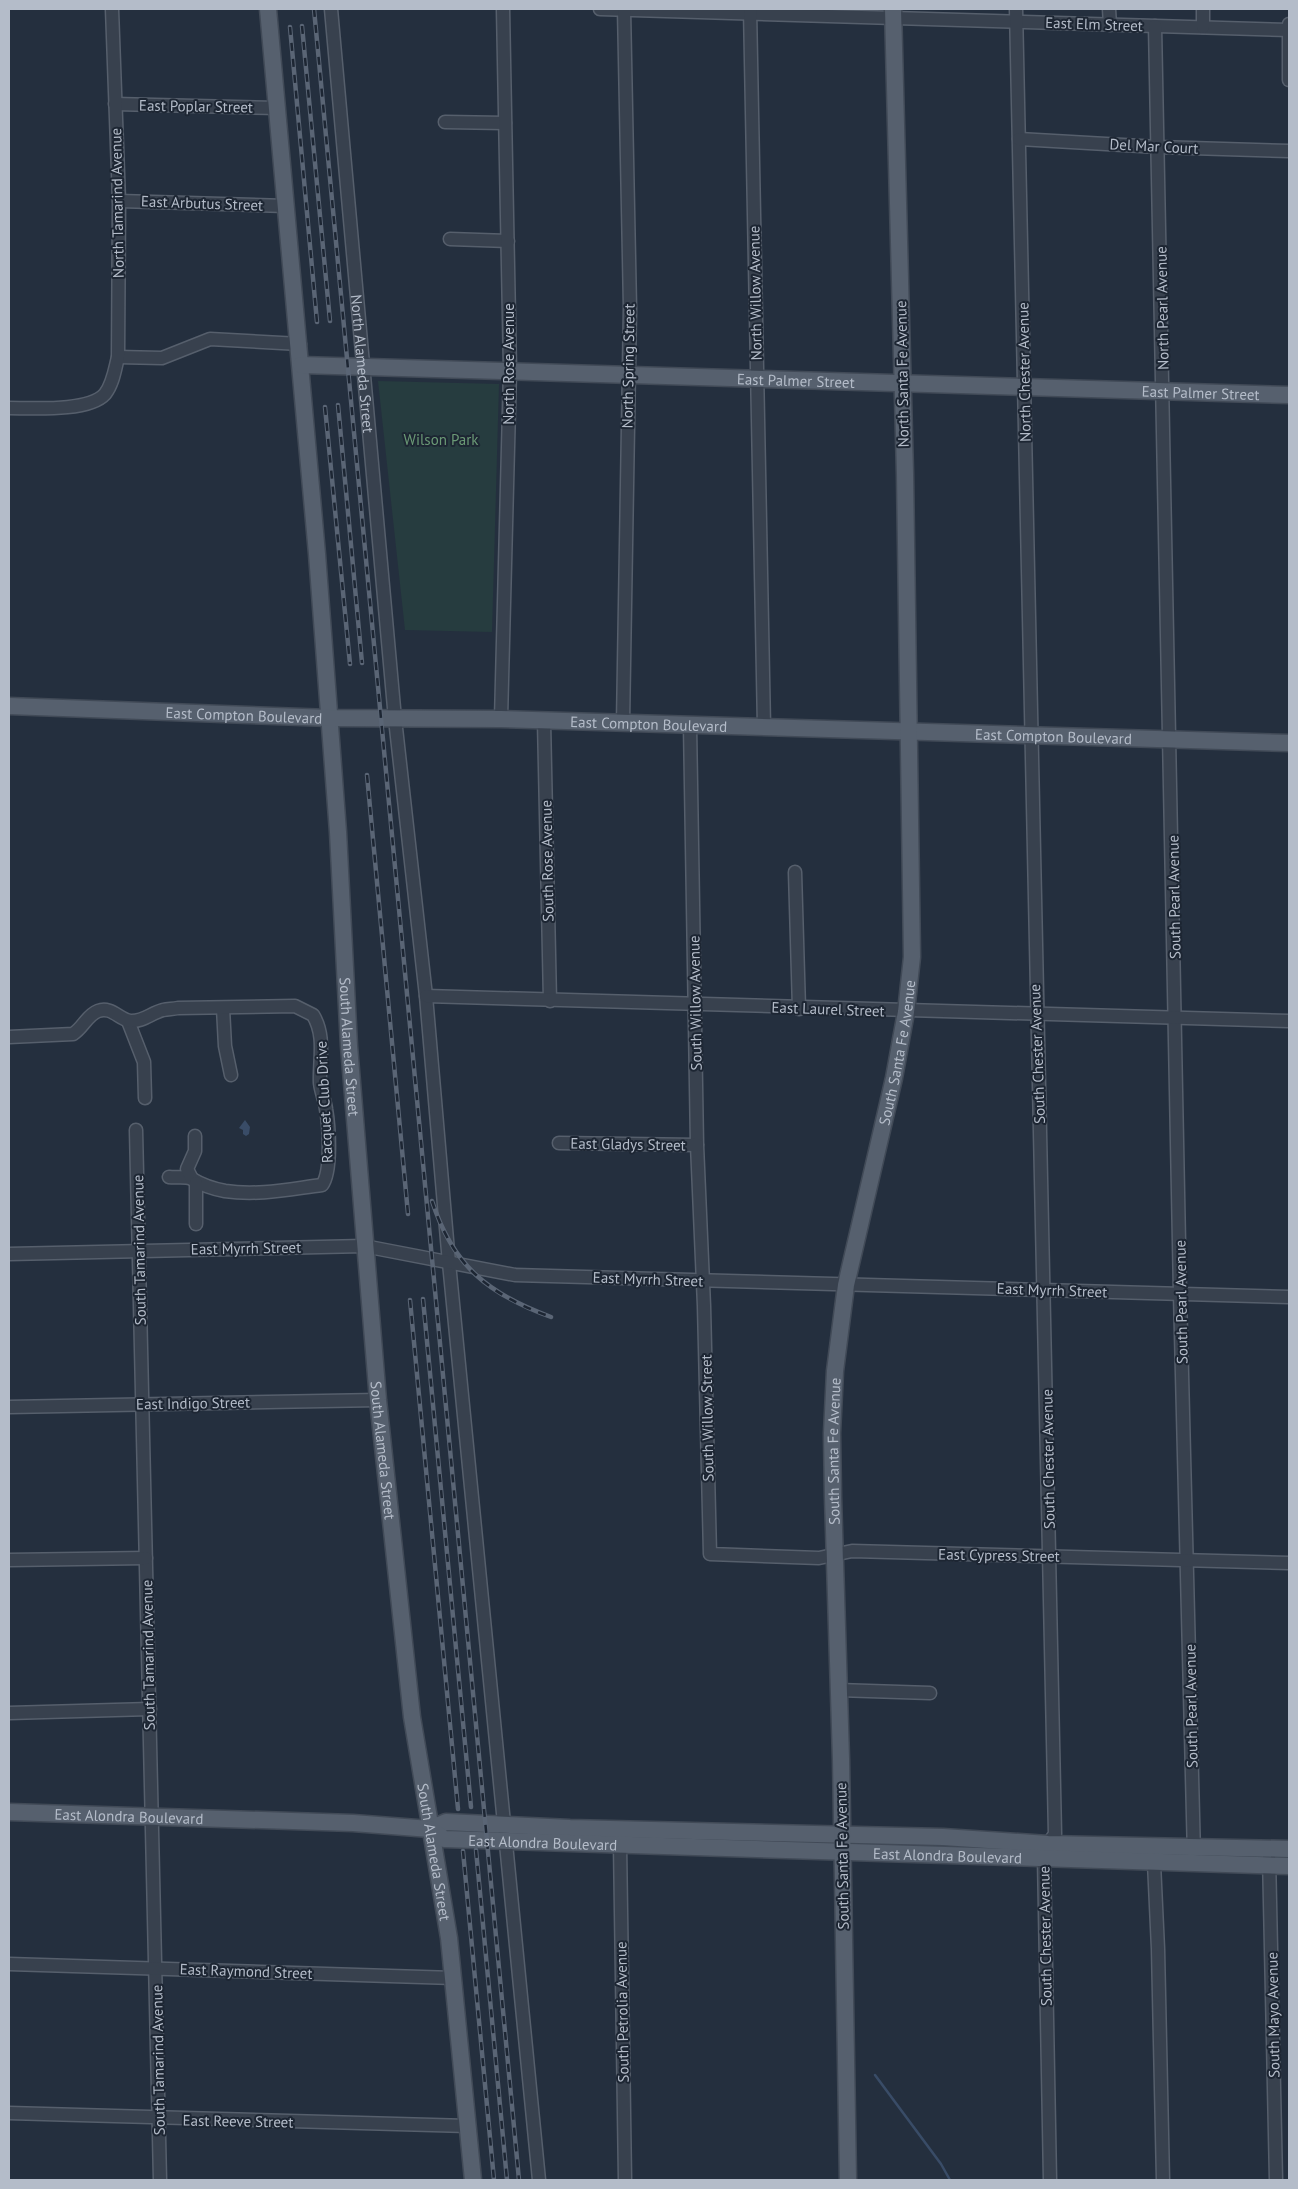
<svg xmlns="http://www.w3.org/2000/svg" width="1298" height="2189" font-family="'PT Sans',sans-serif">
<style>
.green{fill:#263c3f}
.water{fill:#394c67}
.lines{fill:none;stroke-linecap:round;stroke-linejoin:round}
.stream{stroke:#394c67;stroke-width:2.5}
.minor-casing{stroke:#565f6c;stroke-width:15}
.major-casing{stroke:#414a57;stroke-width:19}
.minor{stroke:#38414e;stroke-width:12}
.major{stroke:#56606e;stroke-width:16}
.rail-casing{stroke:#5a6575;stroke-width:4.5}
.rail{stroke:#1d2633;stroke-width:2.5;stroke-dasharray:8;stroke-linecap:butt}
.labels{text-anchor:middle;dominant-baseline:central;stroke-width:4;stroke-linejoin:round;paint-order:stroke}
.street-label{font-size:15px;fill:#b4bcc9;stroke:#1d2633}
.park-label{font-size:15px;fill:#6b9a76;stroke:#1d2633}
</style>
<rect width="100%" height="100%" fill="#242f3e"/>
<path class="green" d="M378,381L499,384L492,632L405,630Z"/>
<path class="water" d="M245,1120L250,1127L249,1134L246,1136L243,1134V1130L239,1128Z"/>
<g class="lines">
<path class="stream" d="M875,2075L941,2164L950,2180"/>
<defs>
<g id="minor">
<path id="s1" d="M331,9L395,719L426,996L449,1263L539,2180"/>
<path d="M600,9L1289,30"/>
<path d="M750,9L764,727"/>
<path d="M1016,9L1055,1834L1048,1844L1044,1858L1050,2180"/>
<path d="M1109,9L1110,25"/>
<path d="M1203,9V27"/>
<path d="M1289,24V80"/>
<path d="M1155,26L1180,1294L1194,1856"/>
<path d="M115,104L278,108"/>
<path d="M445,122L505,123"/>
<path d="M1019,139L1158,147L1289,151"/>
<path d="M119,201L286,206"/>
<path d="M450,239L508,241"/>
<path d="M118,357L162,358L210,339L300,344"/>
<path d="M9,408C32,408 89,412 105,394C113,384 115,369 118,357L119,201L112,9"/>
<path d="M501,719L510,370L503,9"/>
<path d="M544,721L550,1001"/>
<path d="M623,723L630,308L624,9"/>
<path d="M690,725L697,1145L704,1306L710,1554L819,1558L852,1551L1289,1563"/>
<path d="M795,872L799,1009"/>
<path d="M426,996L1289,1021"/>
<path d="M223,1008L225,1046L231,1075"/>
<path d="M128,1021L144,1062L145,1098"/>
<path d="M9,1037L73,1034C83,1028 87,1015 98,1011C111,1006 119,1019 130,1021C143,1022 151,1013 163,1010C168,1009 173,1009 178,1008L295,1006L313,1015C326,1036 319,1060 320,1083C321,1092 325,1101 326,1109C329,1126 332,1172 322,1185C290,1189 258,1196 225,1191C214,1189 202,1185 192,1179C187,1176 176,1178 169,1177"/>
<path d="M136,1130L160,2180"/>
<path d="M559,1143L697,1145"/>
<path d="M192,1179L187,1169L195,1151V1136"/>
<path d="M196,1183V1224"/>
<path d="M9,1254L364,1246L515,1275L1289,1297"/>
<path d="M9,1407L378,1400"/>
<path d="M9,1560L146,1558"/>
<path d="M838,1690L930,1693"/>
<path d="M9,1713L150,1709"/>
<path d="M620,1844L625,2180"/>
<path d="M1269,1856L1276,2180"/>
<path d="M1154,1863L1158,1949L1163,2180"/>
<path d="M9,1964L454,1978"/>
<path d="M9,2113L468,2126"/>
</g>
<g id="major">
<path id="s2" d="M268,9L317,554L338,832L349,1046L378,1400L412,1717L449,1938L473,2180"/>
<path id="s3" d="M301,365L1289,395"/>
<path id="s4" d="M9,706L330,718L501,719L1289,743"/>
<path id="s5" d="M9,1812L353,1823L430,1829L446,1822L570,1828L943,1837L1048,1844L1289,1849"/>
<path id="s6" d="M430,1829L444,1839L1289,1866"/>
<path id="s7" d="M848,2180L841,1759L833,1497L832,1433L835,1371L846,1285L894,1078L906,1012L912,957L905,474L893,9"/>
</g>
</defs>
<use href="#minor" class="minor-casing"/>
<use href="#major" class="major-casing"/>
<use href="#minor" class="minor"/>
<use href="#major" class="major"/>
<defs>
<path id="rail" d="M314,9L519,2180
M302,26L330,321
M290,27L317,322
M338,405L362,663
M325,407L350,664
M367,775L408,1214
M432,1201C453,1266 488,1294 551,1317
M423,1299L471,1807
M410,1300L458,1809
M476,1850L507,2180
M463,1851L494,2180"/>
</defs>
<use href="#rail" class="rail-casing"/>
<use href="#rail" class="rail"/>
</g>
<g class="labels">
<g class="street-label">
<text transform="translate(1094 24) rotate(2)">East Elm Street</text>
<text transform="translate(196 106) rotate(1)">East Poplar Street</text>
<text transform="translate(1154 146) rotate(3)">Del Mar Court</text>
<text transform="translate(117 203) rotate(-91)">North Tamarind Avenue</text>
<text transform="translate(202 203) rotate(2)">East Arbutus Street</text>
<text transform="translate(755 293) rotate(-91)">North Willow Avenue</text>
<text transform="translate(1162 308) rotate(-91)">North Pearl Avenue</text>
<text stroke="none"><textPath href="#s1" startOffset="356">North Alameda Street</textPath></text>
<text transform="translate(508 364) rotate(-90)">North Rose Avenue</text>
<text transform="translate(628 366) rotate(-89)">North Spring Street</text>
<text transform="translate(1024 372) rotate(-91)">North Chester Avenue</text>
<text transform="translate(902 374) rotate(-91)">North Santa Fe Avenue</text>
<text stroke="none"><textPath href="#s3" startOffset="495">East Palmer Street</textPath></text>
<text stroke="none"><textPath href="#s3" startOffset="900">East Palmer Street</textPath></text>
<text stroke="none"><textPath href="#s4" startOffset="235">East Compton Boulevard</textPath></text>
<text stroke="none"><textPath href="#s4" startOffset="640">East Compton Boulevard</textPath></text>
<text stroke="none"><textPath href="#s4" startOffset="1045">East Compton Boulevard</textPath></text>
<text transform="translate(547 861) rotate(-91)">South Rose Avenue</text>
<text transform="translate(1174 897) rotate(-91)">South Pearl Avenue</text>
<text transform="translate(695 1003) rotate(-91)">South Willow Avenue</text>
<text transform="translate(828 1009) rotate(2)">East Laurel Street</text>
<text stroke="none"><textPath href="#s2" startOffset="1041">South Alameda Street</textPath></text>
<text stroke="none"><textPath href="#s7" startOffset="1134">South Santa Fe Avenue</textPath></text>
<text transform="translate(1037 1054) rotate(-92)">South Chester Avenue</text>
<text transform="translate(324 1102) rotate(-93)">Racquet Club Drive</text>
<text transform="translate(628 1144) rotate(1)">East Gladys Street</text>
<text transform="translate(246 1248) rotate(-1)">East Myrrh Street</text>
<text transform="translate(139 1250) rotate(-91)">South Tamarind Avenue</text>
<text transform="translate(648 1279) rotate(2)">East Myrrh Street</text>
<text transform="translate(1052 1290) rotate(2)">East Myrrh Street</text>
<text transform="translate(1181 1302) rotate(-91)">South Pearl Avenue</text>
<text transform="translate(193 1403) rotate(-1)">East Indigo Street</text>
<text transform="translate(707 1418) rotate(-91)">South Willow Street</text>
<text stroke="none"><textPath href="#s2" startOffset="1446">South Alameda Street</textPath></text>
<text stroke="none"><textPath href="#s7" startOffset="729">South Santa Fe Avenue</textPath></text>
<text transform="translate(1048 1459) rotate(-91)">South Chester Avenue</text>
<text transform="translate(999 1555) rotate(1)">East Cypress Street</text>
<text transform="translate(148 1655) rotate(-91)">South Tamarind Avenue</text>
<text transform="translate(1191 1706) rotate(-91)">South Pearl Avenue</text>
<text stroke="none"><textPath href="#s5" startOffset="120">East Alondra Boulevard</textPath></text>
<text stroke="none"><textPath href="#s6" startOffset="116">East Alondra Boulevard</textPath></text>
<text stroke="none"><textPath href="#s2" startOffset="1851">South Alameda Street</textPath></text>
<text stroke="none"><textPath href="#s6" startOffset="521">East Alondra Boulevard</textPath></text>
<text transform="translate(842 1856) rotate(-91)">South Santa Fe Avenue</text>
<text transform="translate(1045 1936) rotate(-91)">South Chester Avenue</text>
<text transform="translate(246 1971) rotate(2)">East Raymond Street</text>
<text transform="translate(622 2012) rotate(-91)">South Petrolia Avenue</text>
<text transform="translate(1273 2015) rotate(-91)">South Mayo Avenue</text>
<text transform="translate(158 2060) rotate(-91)">South Tamarind Avenue</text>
<text transform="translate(238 2121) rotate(1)">East Reeve Street</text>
</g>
<g class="park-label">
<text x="441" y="439">Wilson Park</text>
</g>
</g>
<rect width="1298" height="2189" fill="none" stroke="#b4bcc9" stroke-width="20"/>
</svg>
